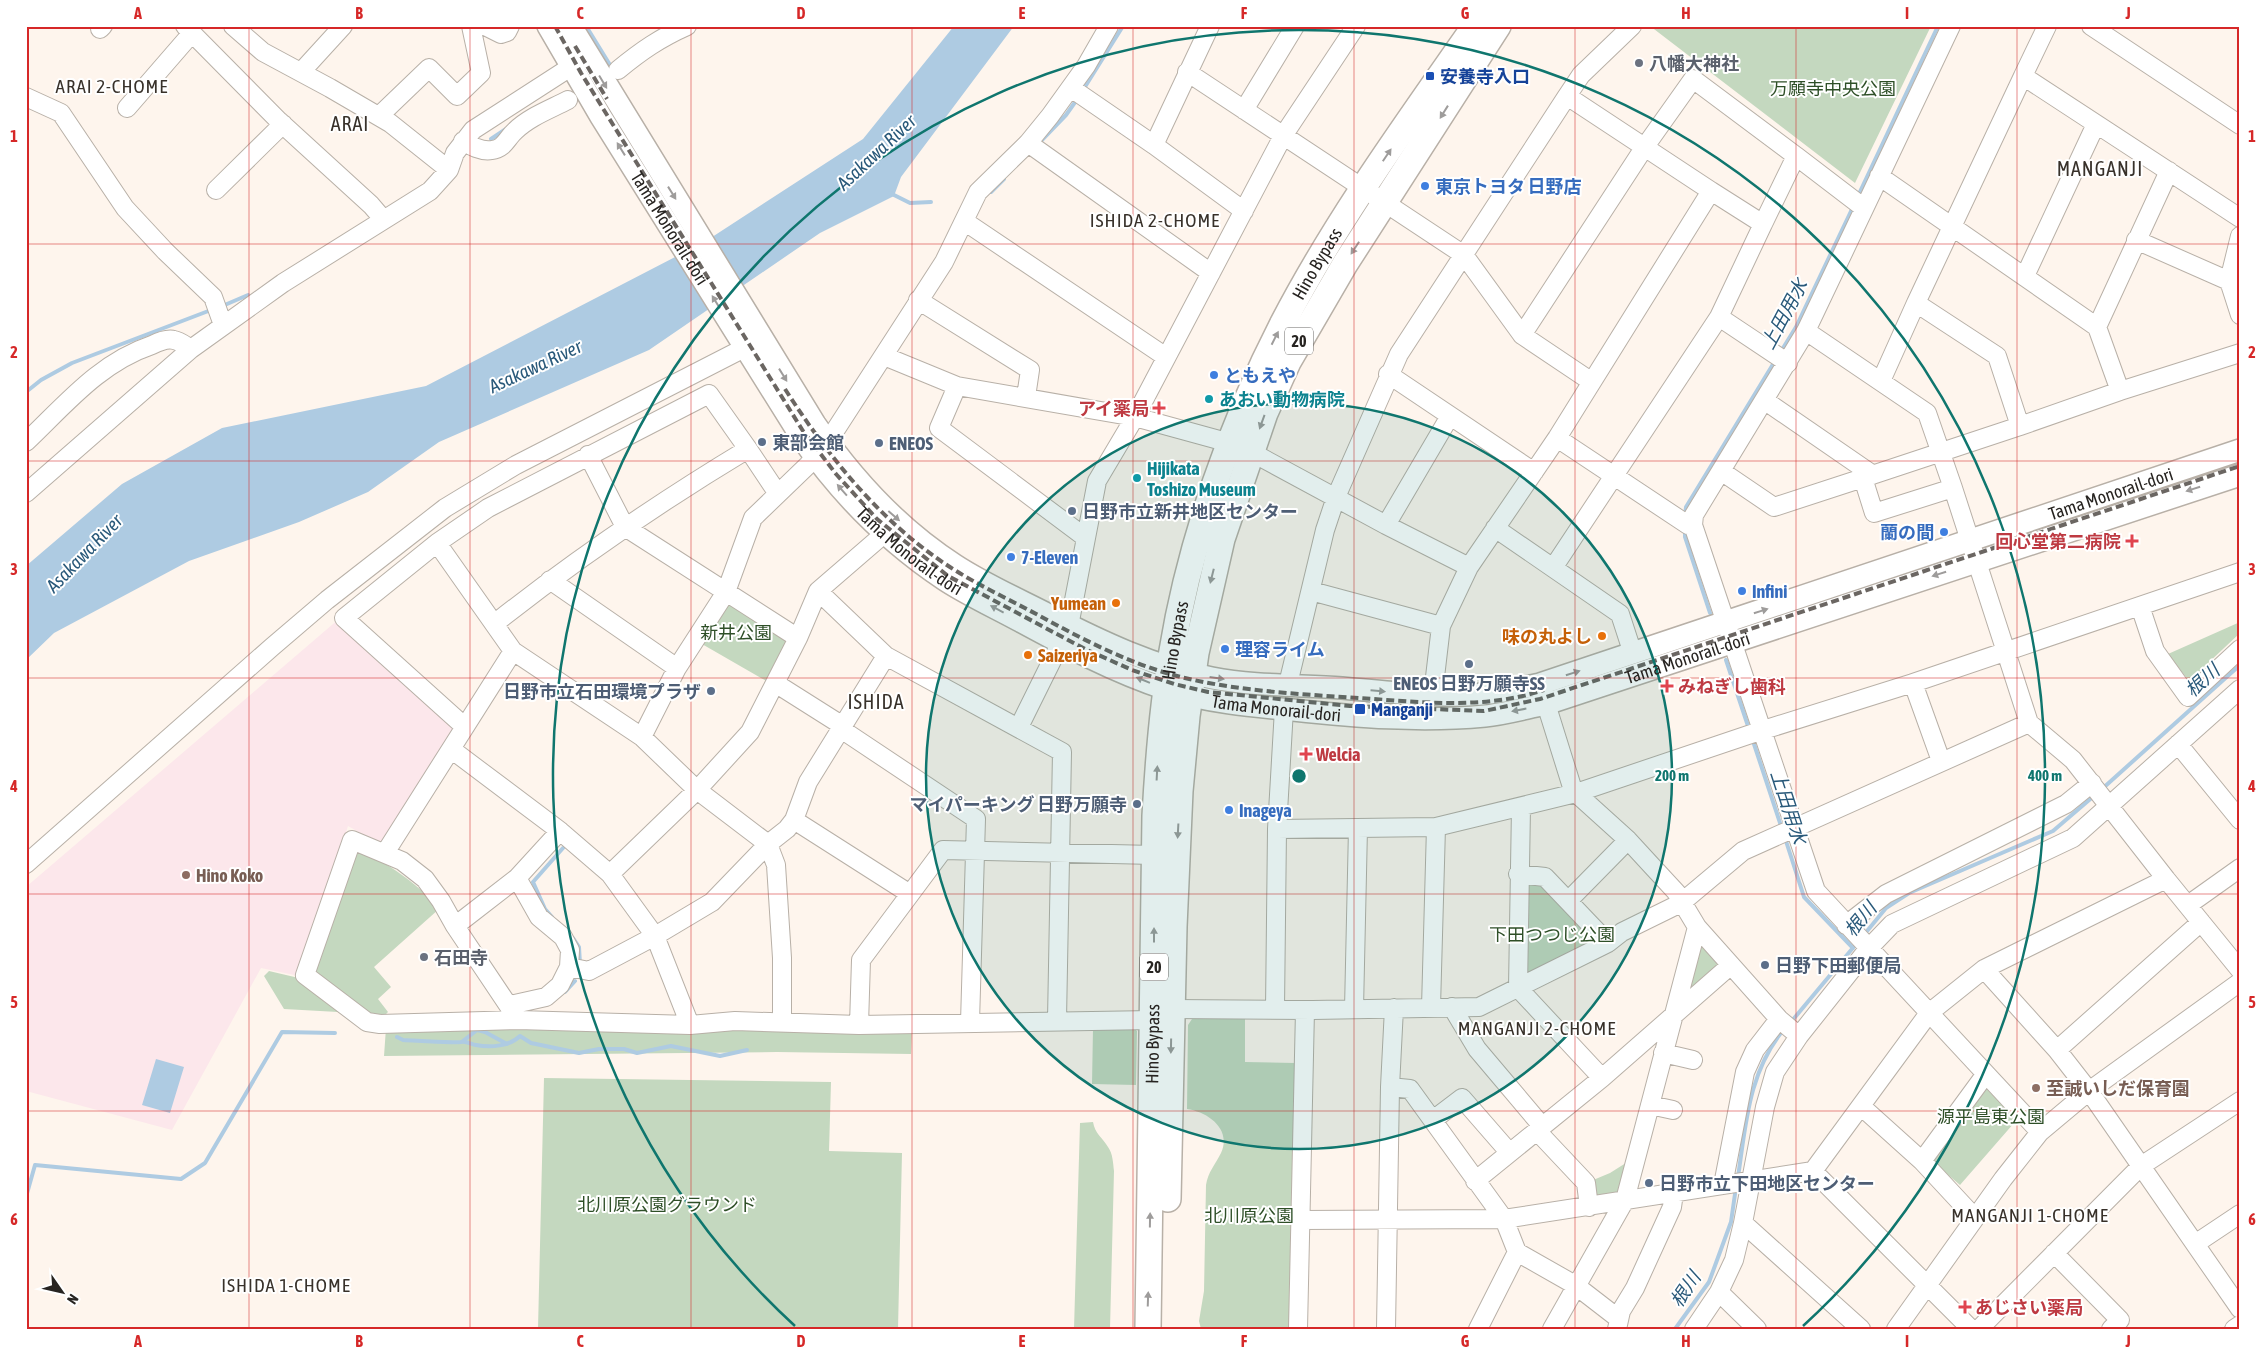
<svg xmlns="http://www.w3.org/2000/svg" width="2266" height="1355" font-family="'Asap Condensed','Noto Sans JP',sans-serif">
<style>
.education{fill:#fce7eb}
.green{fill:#c4d8bf}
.water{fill:#aecbe2}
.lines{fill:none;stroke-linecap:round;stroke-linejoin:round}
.stream{stroke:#aecbe2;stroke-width:4}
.minor-casing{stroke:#b8b0a7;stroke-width:20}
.major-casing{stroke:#b8b0a7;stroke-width:24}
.highway-casing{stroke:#b8b0a7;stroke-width:28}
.minor{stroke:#fff;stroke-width:18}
.major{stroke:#fff;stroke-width:21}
.highway{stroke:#fff;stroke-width:25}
.rail{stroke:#6b6662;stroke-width:4;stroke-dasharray:8 4;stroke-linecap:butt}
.oneway{fill:#9e9c9b}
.grid{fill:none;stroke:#d62828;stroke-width:1;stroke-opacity:0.55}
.ring{fill:none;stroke:#0f766e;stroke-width:2.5}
.worship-dot{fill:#6b7280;stroke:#fff;stroke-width:2}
.transit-dot{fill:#1a4fb4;stroke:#fff;stroke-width:2}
.shop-dot{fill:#3f7fe0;stroke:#fff;stroke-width:2}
.culture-dot{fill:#0f9aa8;stroke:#fff;stroke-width:2}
.health-dot{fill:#e0444e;stroke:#fff;stroke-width:2}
.service-dot{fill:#5c6f8a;stroke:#fff;stroke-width:2}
.food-dot{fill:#e8710a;stroke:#fff;stroke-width:2}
.education-dot{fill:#8d6e63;stroke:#fff;stroke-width:2}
.labels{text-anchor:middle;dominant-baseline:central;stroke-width:4;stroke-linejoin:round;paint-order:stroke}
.shield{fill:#fff;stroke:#686664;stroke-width:1}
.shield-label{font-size:16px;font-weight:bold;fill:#272421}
.worship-label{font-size:18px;font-weight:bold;fill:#5b616d;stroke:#fff;text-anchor:start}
.transit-label{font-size:18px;font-weight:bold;fill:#164399;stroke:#fff;text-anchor:start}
.park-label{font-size:18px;fill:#2e4f27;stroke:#fff}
.shop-label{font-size:18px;font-weight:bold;fill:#366cbe;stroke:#fff;text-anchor:start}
.street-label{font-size:18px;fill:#272421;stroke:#fff}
.culture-label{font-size:18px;font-weight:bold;fill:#0d838f;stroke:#fff;text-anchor:start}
.health-label{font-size:18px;font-weight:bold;fill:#be3a42;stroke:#fff;text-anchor:start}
.service-label{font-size:18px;font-weight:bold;fill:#4e5e75;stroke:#fff;text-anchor:start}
.food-label{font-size:18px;font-weight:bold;fill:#c56008;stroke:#fff;text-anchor:end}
.education-label{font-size:18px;font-weight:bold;fill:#785e54;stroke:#fff;text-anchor:start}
.neighbourhood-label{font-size:19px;letter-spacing:1px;fill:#38312a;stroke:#fff}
.water-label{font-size:19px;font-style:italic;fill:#29597a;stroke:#fff}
.quarter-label{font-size:20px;letter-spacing:1px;fill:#38312a;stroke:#fff}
.centre{fill:#0f766e;stroke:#fff;stroke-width:2.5}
.ring-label{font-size:15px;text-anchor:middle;font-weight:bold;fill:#0f766e;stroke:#fff;stroke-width:4;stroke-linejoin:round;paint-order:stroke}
.neatline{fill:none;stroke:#d62828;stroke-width:2}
.grid-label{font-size:16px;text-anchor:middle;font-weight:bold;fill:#d62828}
</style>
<rect width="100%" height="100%" fill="#fef5ed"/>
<path class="education" d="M340,618L460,728L385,847L348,826L299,976L261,968L172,1130L26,1091V887Z"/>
<path class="green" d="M1650,26H1931L1855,183Z
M726,592L793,638L768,682L695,640Z
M2240,622V633L2189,681L2168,654Z
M359,853C381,856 427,891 439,909L374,967L391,987L378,999L388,1012L385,1015L368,1014L315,974L313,967L348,860Z
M1518,874L1545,877L1608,943L1518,988Z
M1700,941L1721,964L1690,991L1686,990Z
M269,971L303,979L340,1007L338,1012L284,1009L264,976Z
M1192,1019H1245V1062L1295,1063L1290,1329H1201L1199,1321L1204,1291L1206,1185C1208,1172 1215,1165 1221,1153C1232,1129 1208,1112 1187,1109L1188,1025Z
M1132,1027L1137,1031L1136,1085L1092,1084L1093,1029Z
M386,1028L912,1029L911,1054L777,1052L384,1056Z
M544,1078L831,1082L829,1151L902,1153L898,1329H538Z
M1988,1083L2021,1115L1960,1185L1933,1162Z
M1093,1122C1095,1134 1102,1137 1108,1147C1113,1154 1113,1163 1114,1171L1110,1329H1074L1080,1123Z
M1629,1161L1625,1200L1589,1207L1586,1183L1610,1173Z"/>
<path class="water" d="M954,26H1014L901,177L894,196L820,233L649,350L439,442L368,492L299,522L189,561L54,633L26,660V566L122,484L222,428L426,386L706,241L863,139Z
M156,1059L184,1067L170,1113L142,1105Z"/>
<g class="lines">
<path class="stream" d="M586,26L610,65L607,67
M1083,90L1123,26
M491,139L506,129
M1039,143L1066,115L1078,98
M991,192L1004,179
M890,193L910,203L931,202
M1858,196L1938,26
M220,307L248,295
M1780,353L1796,327L1853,207
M26,392L41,380L72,363L211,310
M1685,516L1686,507L1775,361
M1685,528V537L1710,613
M1726,660L1749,729
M1752,738L1782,829
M2102,789L2240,665
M1785,838L1804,897L1853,948
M552,917L545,909L533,882L563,848
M1863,936L1886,908L1909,893L2053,831L2095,795
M573,938L579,947L580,964
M565,992L575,981
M1791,1022L1857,943
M397,1037L403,1040C422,1041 442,1043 461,1042C466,1041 471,1044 476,1045C491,1048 510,1046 520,1036L531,1043L579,1053L599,1049H624L637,1053L671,1046L720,1056L747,1050
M463,1041L477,1030L485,1032L507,1044
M1738,1177C1746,1124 1748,1073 1784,1029
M26,1197L35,1165L181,1179L205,1163L282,1032L335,1033
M1675,1329L1709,1282L1731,1222L1736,1187"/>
<defs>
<path id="minor" d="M185,26L279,121L371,205L383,219
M233,26L263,52L330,88L390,123L449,170
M485,26L501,34L507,32L510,26
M1632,26L1581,75L1567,96L1711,191
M1951,26L1806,331L1694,515L1693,525L1816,891L2040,1132
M2091,26L2240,125
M100,29L103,26
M618,70C641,51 660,38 687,26
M301,72L343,26
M1187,72L1464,255L1522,335L1592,382
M2023,76L2047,26
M1071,88L1154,145L1210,26
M26,97L61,113L125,208L165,251L213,297L223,325
M127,108L192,33
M1244,110L1295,26
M379,116L429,68L457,96L481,73L471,26
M463,141C471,146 481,152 492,150C504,149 507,138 515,131C529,117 551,109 568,100
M1028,143L1211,273
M1154,145L1244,211
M1879,176L2097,327L2120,391L2240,353
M216,190L283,124
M964,221L1166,357
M1763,224L1719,317L1788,363
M2240,236L2229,281L2240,315
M2136,240L2229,281
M2025,276L2096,124
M918,300L1030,370L1026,397
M2097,327L2169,171
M1806,331L1927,413L1953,488
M1522,335L1644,148L1693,79L1796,156
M884,356L957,386L1135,417L1230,443
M1388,374L1534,472
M1881,381L1916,303
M957,386L939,428L1086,538
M1764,400L1873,475
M2020,426L2120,391
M1557,438L1688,525H1693
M26,442C66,404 99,363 152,345C158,342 167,338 174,340C180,341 186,346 191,349
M748,449L778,494
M1251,452L1386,525L1469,567
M588,455L625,527L798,638L750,732L697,790L610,874
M1721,471L1774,507L1863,478
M26,493L191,349L283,283L430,191L449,170L455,153L473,130L583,59
M1386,525L1450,416
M1495,528L1620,614L1633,654
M437,543L344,618L465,727
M1553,568L1719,317
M550,580L677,668
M818,591L884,534
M1311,591L1441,626
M2140,606L2155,651L2188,697L2240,649
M494,624C575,560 660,502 748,449L709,394L488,508L437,543L513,651L642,737L697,790L768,844L776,865L782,958V1022
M798,638L818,591L886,656L1062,752L1057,1020
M775,683L843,726
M1913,683L1941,761
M1288,684L1325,530L1336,497L1399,354L1567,96
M1542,691L1572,787L1576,793L1628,840L1651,865L1676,892L1697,927L1779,1019L1799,1036
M1433,694L1441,626L1469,567L1557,438L1711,191L1763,224L1796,156L1864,208
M1019,727L1069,626L1097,481L1135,417L1283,136L1356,26
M841,729L976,819L970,1022
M642,737L677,668L726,592L753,518L808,465L827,443L944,262L978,192L1028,143L1050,116L1086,66L1109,26
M2178,744L2240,820
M451,749L560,831L610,874L655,936L690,1025
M1521,807L1518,988L1602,1078
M794,820L910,894
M1277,829L1436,827L1576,793L1757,732L1913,683L2240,572
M385,853L513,651
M26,864L272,647L327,600L445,508L516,465L756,342
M1518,874L1545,877L1608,943
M2166,879L2073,760L2029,723L1953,488L1874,513L1863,478L2020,426L1997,356L1916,303L2023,76L2240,218
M1568,901L1628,840
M2188,905L2240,868
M1846,925L1886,894L2066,804L2092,783
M455,926L517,878L560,831
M569,967L589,971L655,936L712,902L768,844L787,829L794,820L808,782L886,656
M1984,969L2057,1050L2089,1091L2240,1309
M510,1005L546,997L560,985L569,967L570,950L563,937L539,917L517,878
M1431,1007L1436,827
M1452,1007L1477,1049L1542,1126
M1172,1009L1313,1010L1479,1007L1608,943L1622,932L1681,903L1743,851L2029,723
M1275,1009L1277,829L1284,709
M1354,1009L1358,828
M518,1020L455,926L441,901L425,879L402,861L352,840L305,975L367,1022L380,1024L518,1020L690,1025L735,1021L859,1025L1153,1020
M859,1025L861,960L943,850L1154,855
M2057,1050L2201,922
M1663,1053L1693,1060
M1390,1087L1410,1089L1504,1219L1517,1252L1478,1329
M1650,1105L1673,1110
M1862,1107L1922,1161L1975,1218
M1433,1120L1462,1098L1509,1152
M1537,1131L1586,1183L1589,1207
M1922,1161L1985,1075
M1813,1171L1971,1329
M1475,1181L1602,1078L1731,965
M1723,1185L1745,1072L1755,1050L1779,1019
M1300,1220L1504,1219L1813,1171L1929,1013L1984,969L2166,879L2240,970
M1743,1223L1861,1329
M2195,1244L2240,1214
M1517,1252L1575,1285L1619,1319
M2054,1253L2120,1320L2111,1329
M1719,1292L1757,1329
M1298,1329L1305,1010
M1386,1329L1390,1087L1394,1008
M1552,1329L1625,1200L1697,927
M1617,1329L1621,1311L1635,1288L1672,1207L1674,1193
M1694,1329L1719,1292L1734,1260L1743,1223L1765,1107L1775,1072L1799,1036L1868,949L1892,924L2073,838L2240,689
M1896,1329L2003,1179L2040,1132L2089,1091L2240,982
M1979,1329L2141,1166L2240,1101
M2234,1329L2240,1325"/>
<g id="major">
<path id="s1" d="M548,26L601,117L803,440C842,496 888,542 945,580C968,595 994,607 1018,620C1066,646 1114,672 1166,689C1207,702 1250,706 1293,710C1357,717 1421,722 1485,716C1505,714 1526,708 1546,704L2240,475"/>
<path id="s2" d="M571,26L815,424C853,479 899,529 955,565C984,584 1018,599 1049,615C1100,641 1154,667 1212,678C1254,686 1299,685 1342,688C1384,692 1426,696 1468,695C1492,694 1517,689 1540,684L2240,450"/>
</g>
<g id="highway">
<path d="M1168,1199L1174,927L1180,791L1187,716L1196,653L1222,539L1265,413L1288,362L1345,264L1498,26"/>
<path id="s3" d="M1148,1329L1155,816C1158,761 1162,706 1172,651C1190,541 1232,422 1283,323C1337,219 1408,122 1475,26"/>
</g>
</defs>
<use href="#minor" class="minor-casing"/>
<use href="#major" class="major-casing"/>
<use href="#highway" class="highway-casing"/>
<use href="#minor" class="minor"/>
<use href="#major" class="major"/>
<use href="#highway" class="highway"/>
<path class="rail" d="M555,26L581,73L803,431L836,474L877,519L948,576L1085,649L1132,670L1174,684L1208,692L1350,706L1484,711L1540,699L2240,466
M575,46L607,99
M785,389C830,459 882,524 953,569C980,586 1010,600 1038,615C1082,639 1128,663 1177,676C1235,691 1298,694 1359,698C1420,702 1484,710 1544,690"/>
</g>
<defs><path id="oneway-solid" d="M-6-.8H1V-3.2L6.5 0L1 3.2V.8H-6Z" transform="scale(1.25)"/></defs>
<g class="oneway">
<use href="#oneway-solid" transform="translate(603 82) rotate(59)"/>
<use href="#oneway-solid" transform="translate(1444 112) rotate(122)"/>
<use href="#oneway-solid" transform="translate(621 149) rotate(-122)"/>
<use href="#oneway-solid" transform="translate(1387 155) rotate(-56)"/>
<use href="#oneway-solid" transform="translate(672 193) rotate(58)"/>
<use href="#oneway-solid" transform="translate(1355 248) rotate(123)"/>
<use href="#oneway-solid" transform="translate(716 302) rotate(-122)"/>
<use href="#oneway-solid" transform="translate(1275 338) rotate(-63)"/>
<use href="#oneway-solid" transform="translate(783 375) rotate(58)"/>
<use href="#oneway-solid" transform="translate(1262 422) rotate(110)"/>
<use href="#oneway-solid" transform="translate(2193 489) rotate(162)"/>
<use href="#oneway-solid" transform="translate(842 490) rotate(-131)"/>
<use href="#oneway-solid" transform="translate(894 516) rotate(41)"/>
<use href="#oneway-solid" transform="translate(1939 574) rotate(162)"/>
<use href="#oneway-solid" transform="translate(1212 576) rotate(104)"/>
<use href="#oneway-solid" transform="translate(997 609) rotate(-152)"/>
<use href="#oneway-solid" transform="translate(1761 611) rotate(-18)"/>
<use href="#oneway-solid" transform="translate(1573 673) rotate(-18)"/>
<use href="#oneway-solid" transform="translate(1217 678) rotate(8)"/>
<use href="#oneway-solid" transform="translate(1143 680) rotate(-158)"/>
<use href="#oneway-solid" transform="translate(1378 691) rotate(5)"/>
<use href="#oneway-solid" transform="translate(1519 710) rotate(169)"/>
<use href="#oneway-solid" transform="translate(1157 773) rotate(-87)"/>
<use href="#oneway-solid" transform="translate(1178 831) rotate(93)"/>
<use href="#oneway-solid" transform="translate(1154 935) rotate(-90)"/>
<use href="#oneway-solid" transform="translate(1171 1046) rotate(91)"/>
<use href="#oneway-solid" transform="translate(1150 1220) rotate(-89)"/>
<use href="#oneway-solid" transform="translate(1148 1299) rotate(-88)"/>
</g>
<path class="grid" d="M249,26V1329M470,26V1329M691,26V1329M912,26V1329M1133,26V1329M1354,26V1329M1575,26V1329M1796,26V1329M2017,26V1329M26,244H2240M26,461H2240M26,678H2240M26,894H2240M26,1111H2240"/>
<circle cx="1299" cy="776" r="373" fill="#0f766e" fill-opacity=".12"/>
<g class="ring">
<circle cx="1299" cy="776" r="373"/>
<path d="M795 1326A746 746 0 1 1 1803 1326"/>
</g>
<g class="worship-dot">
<circle cx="1639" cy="63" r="5"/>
<circle cx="424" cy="957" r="5"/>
</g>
<g class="transit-dot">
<rect x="1425" y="71" width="10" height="10" rx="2.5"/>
<rect x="1354" y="703" width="12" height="12" rx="2.5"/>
</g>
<g class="shop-dot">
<circle cx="1425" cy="186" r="5"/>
<circle cx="1214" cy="375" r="5"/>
<circle cx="1944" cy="532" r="5"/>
<circle cx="1011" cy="557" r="5"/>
<circle cx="1742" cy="591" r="5"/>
<circle cx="1225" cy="649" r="5"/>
<circle cx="1229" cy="810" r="5"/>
</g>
<g class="culture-dot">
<circle cx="1209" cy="399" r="5"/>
<circle cx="1137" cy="478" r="5"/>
</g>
<g class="health-dot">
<path d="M1156.5 400.5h5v5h5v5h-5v5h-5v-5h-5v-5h5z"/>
<path d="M2129.5 533.5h5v5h5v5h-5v5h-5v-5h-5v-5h5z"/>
<path d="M1664.5 678.5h5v5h5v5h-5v5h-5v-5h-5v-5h5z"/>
<path d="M1303.5 746.5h5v5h5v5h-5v5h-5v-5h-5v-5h5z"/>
<path d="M1962.5 1299.5h5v5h5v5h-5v5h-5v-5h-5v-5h5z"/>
</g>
<g class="service-dot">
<circle cx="762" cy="442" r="5"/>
<circle cx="879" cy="443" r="5"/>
<circle cx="1072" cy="511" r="5"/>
<circle cx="1469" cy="664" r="5"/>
<circle cx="711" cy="691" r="5"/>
<circle cx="1137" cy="804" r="5"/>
<circle cx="1765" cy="965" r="5"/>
<circle cx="1649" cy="1183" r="5"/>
</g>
<g class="food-dot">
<circle cx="1116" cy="603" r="5"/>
<circle cx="1602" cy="636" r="5"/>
<circle cx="1028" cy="655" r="5"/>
</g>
<g class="education-dot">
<circle cx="186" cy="875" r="5"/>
<circle cx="2036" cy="1088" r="5"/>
</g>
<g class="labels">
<g class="shield">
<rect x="1285" y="327.5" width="28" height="27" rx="4"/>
<rect x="1140" y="953.5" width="28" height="27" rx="4"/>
</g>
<g class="shield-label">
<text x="1299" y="341">20</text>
<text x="1154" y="967">20</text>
</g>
<g class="worship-label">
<text x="1649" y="63">八幡大神社</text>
<text x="434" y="957">石田寺</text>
</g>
<g class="transit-label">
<text x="1440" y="76">安養寺入口</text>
<text x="1371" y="709">Manganji</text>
</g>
<g class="park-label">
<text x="1833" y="88">万願寺中央公園</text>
<text x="736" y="632">新井公園</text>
<text x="1552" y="934">下田つつじ公園</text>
<text x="1991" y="1116">源平島東公園</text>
<text x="667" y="1204">北川原公園グラウンド</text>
<text x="1249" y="1215">北川原公園</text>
</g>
<g class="shop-label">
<text x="1435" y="186">東京トヨタ 日野店</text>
<text x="1224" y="375">ともえや</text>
<text x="1934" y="532" text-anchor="end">蘭の間</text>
<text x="1021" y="557">7-Eleven</text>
<text x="1752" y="591">Infini</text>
<text x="1235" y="649">理容ライム</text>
<text x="1239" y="810">Inageya</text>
</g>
<g class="street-label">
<text stroke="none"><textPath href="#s1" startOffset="236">Tama Monorail-dori</textPath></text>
<text stroke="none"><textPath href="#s3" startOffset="1095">Hino Bypass</textPath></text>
<text stroke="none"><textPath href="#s2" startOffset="1880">Tama Monorail-dori</textPath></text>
<text stroke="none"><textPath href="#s1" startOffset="641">Tama Monorail-dori</textPath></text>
<text stroke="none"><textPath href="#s3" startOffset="690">Hino Bypass</textPath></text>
<text stroke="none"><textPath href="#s1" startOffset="1466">Tama Monorail-dori</textPath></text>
<text stroke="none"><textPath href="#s1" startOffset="1046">Tama Monorail-dori</textPath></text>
<text stroke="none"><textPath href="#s3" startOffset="285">Hino Bypass</textPath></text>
</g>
<g class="culture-label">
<text x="1219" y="399">あおい動物病院</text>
<text x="1147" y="468">Hijikata<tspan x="1147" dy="21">Toshizo Museum</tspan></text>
</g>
<g class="health-label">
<text x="1149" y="408" text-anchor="end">アイ薬局</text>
<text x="2121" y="541" text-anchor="end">回心堂第二病院</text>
<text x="1678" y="686">みねぎし歯科</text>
<text x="1316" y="754">Welcia</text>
<text x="1975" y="1307">あじさい薬局</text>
</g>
<g class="service-label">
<text x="772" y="442">東部会館</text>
<text x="889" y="443">ENEOS</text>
<text x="1082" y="511">日野市立新井地区センター</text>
<text x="1469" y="683" text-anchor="middle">ENEOS 日野万願寺SS</text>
<text x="701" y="691" text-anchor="end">日野市立石田環境プラザ</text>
<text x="1127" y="804" text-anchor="end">マイパーキング 日野万願寺</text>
<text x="1775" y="965">日野下田郵便局</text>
<text x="1659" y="1183">日野市立下田地区センター</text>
</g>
<g class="food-label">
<text x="1106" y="603">Yumean</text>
<text x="1592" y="636">味の丸よし</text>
<text x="1038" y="655" text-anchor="start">Saizeriya</text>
</g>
<g class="education-label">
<text x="196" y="875">Hino Koko</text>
<text x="2046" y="1088">至誠いしだ保育園</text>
</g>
<g class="neighbourhood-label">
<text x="112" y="86">ARAI 2-CHOME</text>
<text x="1155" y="220">ISHIDA 2-CHOME</text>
<text x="1537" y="1028">MANGANJI 2-CHOME</text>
<text x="2030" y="1215">MANGANJI 1-CHOME</text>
<text x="286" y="1285">ISHIDA 1-CHOME</text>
</g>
<g class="water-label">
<text transform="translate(876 152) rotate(-43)">Asakawa River</text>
<text transform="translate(1784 314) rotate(-62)">上田用水</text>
<text transform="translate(535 366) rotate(-25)">Asakawa River</text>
<text transform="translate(84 553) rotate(-46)">Asakawa River</text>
<text transform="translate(2202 680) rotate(-42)">根川</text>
<text transform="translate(1789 807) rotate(72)">上田用水</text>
<text transform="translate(1860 919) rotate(-50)">根川</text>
<text transform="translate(1685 1289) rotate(-56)">根川</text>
</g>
<g class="quarter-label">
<text x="350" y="123">ARAI</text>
<text x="2100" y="168">MANGANJI</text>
<text x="876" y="701">ISHIDA</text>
</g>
</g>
<circle cx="1299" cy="776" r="8" class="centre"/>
<g class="ring-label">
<text x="1672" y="781">200 m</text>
<text x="2045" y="781">400 m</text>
</g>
<rect width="2266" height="1355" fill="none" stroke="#ffffff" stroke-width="55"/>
<g transform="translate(62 1292) rotate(124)" stroke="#ffffff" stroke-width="4" paint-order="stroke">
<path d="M0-4L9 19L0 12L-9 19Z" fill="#272421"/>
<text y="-8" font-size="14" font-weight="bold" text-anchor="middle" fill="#272421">N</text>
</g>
<rect x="28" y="28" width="2210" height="1300" class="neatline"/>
<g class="grid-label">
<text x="138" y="19">A</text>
<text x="359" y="19">B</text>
<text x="580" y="19">C</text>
<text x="801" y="19">D</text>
<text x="1022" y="19">E</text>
<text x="1244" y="19">F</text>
<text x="1465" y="19">G</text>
<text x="1686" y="19">H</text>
<text x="1907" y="19">I</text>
<text x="2128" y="19">J</text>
<text x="14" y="142">1</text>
<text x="2252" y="142">1</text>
<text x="14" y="358">2</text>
<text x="2252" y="358">2</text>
<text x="14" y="575">3</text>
<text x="2252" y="575">3</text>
<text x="14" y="792">4</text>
<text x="2252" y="792">4</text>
<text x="14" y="1008">5</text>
<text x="2252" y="1008">5</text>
<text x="14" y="1225">6</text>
<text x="2252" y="1225">6</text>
<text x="138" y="1347">A</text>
<text x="359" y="1347">B</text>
<text x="580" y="1347">C</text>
<text x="801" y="1347">D</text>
<text x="1022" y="1347">E</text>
<text x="1244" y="1347">F</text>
<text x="1465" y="1347">G</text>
<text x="1686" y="1347">H</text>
<text x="1907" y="1347">I</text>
<text x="2128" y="1347">J</text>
</g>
</svg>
